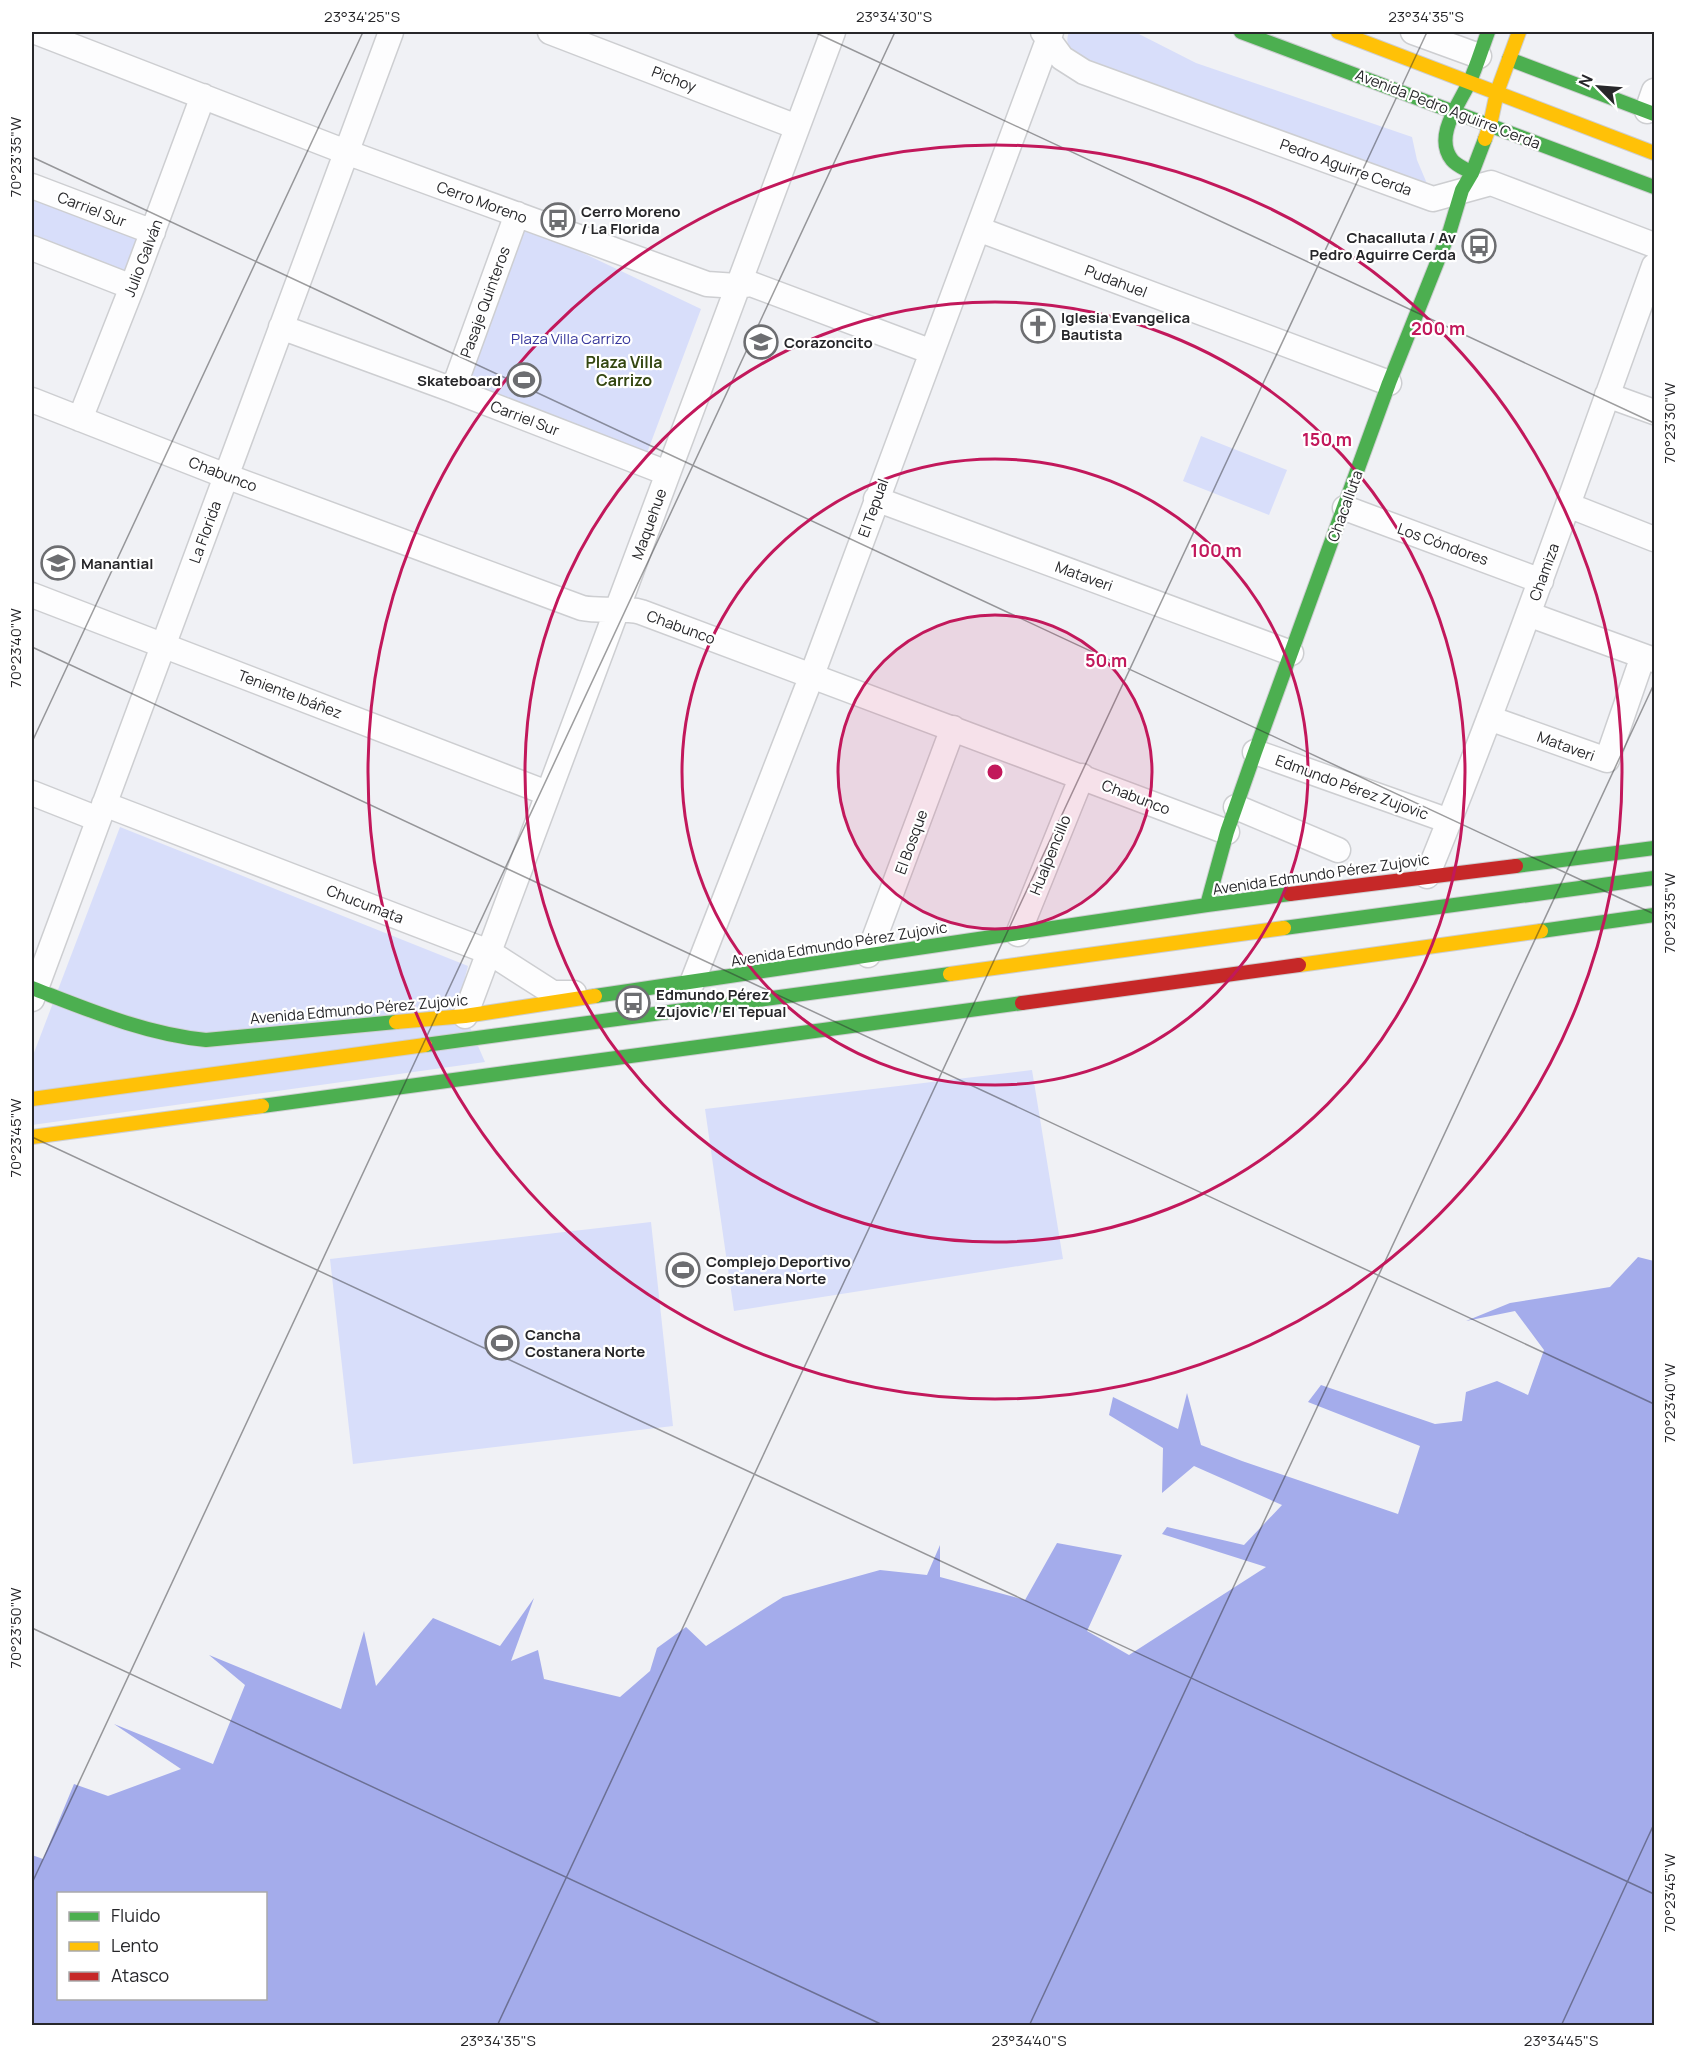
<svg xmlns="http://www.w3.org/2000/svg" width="1686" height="2057" font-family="Manrope,sans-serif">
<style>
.green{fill:#d8defa}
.water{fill:#a4aceb;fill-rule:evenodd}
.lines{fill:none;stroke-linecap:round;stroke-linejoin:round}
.street-casing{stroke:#cdced1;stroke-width:27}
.fast-casing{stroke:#cdced1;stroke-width:16}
.slow-casing{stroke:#cdced1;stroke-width:16}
.jam-casing{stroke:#cdced1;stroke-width:16}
.street{stroke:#fdfdfe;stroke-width:24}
.fast{stroke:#4caf50;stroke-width:14}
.slow{stroke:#ffc107;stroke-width:14}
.jam{stroke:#c62828;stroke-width:14}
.ticks{fill:none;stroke:#27272a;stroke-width:1.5;stroke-opacity:0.45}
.ring{fill:none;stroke:#c2185b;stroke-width:3}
.labels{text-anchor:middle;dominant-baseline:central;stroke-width:4.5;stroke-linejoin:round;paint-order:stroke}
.street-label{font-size:15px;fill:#27272a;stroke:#fff}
.poi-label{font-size:15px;font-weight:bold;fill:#27272a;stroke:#fff;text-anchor:start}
.park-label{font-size:15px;fill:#37379c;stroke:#fff}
.neighbourhood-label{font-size:16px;font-weight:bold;fill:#344712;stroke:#fff}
.centre{fill:#c2185b;stroke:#fff;stroke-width:3}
.ring-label{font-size:18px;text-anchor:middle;font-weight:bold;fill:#c2185b;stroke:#fff;stroke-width:4.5;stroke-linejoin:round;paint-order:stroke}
.neatline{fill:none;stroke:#27272a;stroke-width:2}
.ticks-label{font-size:15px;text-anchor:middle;fill:#27272a}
</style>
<rect width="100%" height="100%" fill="#f0f1f5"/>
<path class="green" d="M1069,32H1135L1196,63L1412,137L1417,160L1428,186L1087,62C1074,54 1063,48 1069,32Z
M32,195L143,237L129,277L32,240Z
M524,225L701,309L647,453L463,384Z
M1201,436L1287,470L1269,515L1183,481Z
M120,827L468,966L458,1005L465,1016L485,1062L32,1125V1058Z
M1032,1070L1063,1259L734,1311L705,1109Z
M651,1222L673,1426L353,1464L330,1259Z"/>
<path class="water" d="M1638,1257L1654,1261V2025H32V1855L43,1859L74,1784L108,1796L181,1769L114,1724L213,1764L245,1685L209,1655L341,1709L364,1631L376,1686L433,1618L500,1646L534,1598L511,1661L538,1650L544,1679L620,1697L650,1671L657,1648L686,1627L706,1646L783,1597L880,1570L927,1575L940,1545V1577L1025,1600L1057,1543L1122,1555L1087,1631L1129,1655L1266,1567L1162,1534L1167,1527L1244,1545L1282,1505L1194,1466L1162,1493L1163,1448L1109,1415L1113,1397L1178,1429L1187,1393L1201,1445L1242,1461L1398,1514L1420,1446L1308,1402L1321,1385L1435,1424L1462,1421L1466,1392L1497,1381L1528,1395L1544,1350L1515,1311L1466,1321L1510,1303L1610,1287ZM58,1894H266V1998H58Z"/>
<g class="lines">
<defs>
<path id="street" d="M36,32L346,152L707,284L737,286L751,284L932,352
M550,32L797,127
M1043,32L1062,58L1084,72L1433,199L1491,183L1654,245
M1413,32L1479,56
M1647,111L1654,91
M32,186L153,232
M978,229L1389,383
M32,248L132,287
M281,327L453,390L667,473
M453,390L517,214
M1607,395L1654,412
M32,400L226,476L582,608C602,612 622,607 641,612L1227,832
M80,419L132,287L203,96
M876,499L1291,653
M1568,505L1654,539
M1345,508L1541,581
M32,595L547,793
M1528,614L1654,660
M1489,718L1607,760L1643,656
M1255,752L1449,821
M32,793L98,819
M104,804L489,952L553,993H574
M1236,807L1338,850
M1427,876C1509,675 1580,470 1654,266
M1018,934L1082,776
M868,955L953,728
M692,983L812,675L1051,32
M32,999L391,32
M465,1016L833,32"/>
<path id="fast" d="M1241,32L1654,187
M1509,59L1654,114
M1472,173C1466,169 1457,166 1452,160C1433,136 1460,103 1470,81C1477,65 1482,48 1488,32
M1516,866L1654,848
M1207,905L1227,832L1255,752L1389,383L1450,230L1462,190L1472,173L1485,139
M1284,928L1654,878
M1541,931L1654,915
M32,988C89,1010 145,1034 206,1040L396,1022
M595,996L1207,905L1290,894
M425,1045L950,974
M262,1106L1022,1003"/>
<path id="slow" d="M1338,32L1654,153
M1485,139L1490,125L1497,92L1519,32
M1299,965L1541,931
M950,974L1284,928
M396,1022L465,1016L595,996
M32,1099L425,1045
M32,1137L262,1106"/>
<path id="jam" d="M1290,894L1516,866
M1022,1003L1299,965"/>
</defs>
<use href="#street" class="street-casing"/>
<use href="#fast" class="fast-casing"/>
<use href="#slow" class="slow-casing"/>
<use href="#jam" class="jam-casing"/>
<use href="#street" class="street"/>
<use href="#fast" class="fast"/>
<use href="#slow" class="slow"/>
<use href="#jam" class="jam"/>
</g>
<path class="ticks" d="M814,32L1654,423M32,157L1654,914M32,647L1654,1404M32,742L363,32M32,1137L1654,1894M32,1628L885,2026M32,1883L895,32M497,2026L1427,32M1029,2026L1654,684M1561,2026L1654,1824"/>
<circle cx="995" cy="772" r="157" fill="#c2185b" fill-opacity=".12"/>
<g class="ring">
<circle cx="995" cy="772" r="157"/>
<circle cx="995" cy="772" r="313"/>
<circle cx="995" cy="772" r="470"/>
<circle cx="995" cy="772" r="627"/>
</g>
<defs>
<symbol id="bus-ring" viewBox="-11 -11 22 22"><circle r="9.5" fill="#fff" stroke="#6d6e71" stroke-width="1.5"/><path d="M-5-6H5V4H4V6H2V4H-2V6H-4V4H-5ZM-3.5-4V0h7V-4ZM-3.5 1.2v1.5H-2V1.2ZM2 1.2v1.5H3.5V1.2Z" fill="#6d6e71"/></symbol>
<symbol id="church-ring" viewBox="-11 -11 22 22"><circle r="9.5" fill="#fff" stroke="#6d6e71" stroke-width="1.5"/><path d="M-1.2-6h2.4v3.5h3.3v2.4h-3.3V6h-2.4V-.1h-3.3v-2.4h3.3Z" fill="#6d6e71"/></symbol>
<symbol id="school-ring" viewBox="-11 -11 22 22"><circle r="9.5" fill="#fff" stroke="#6d6e71" stroke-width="1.5"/><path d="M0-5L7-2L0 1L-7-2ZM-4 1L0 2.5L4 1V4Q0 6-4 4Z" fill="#6d6e71"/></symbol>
<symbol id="stadium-ring" viewBox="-11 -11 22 22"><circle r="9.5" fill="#fff" stroke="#6d6e71" stroke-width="1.5"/><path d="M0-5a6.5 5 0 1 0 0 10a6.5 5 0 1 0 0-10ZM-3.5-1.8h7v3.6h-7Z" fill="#6d6e71"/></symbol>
</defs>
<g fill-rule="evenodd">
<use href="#bus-ring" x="539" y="201" width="38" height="38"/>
<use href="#bus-ring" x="1460" y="227" width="38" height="38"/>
<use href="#church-ring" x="1019" y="307" width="38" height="38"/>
<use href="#school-ring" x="742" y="323" width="38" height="38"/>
<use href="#stadium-ring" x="505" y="361" width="38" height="38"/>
<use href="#school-ring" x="39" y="544" width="38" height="38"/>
<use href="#bus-ring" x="614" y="984" width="38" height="38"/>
<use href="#stadium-ring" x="664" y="1251" width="38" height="38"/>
<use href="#stadium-ring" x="483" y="1324" width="38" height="38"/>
</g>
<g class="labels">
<g class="street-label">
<text transform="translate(674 79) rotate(21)">Pichoy</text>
<text transform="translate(1448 109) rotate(21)">Avenida Pedro Aguirre Cerda</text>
<text transform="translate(1346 167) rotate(20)">Pedro Aguirre Cerda</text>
<text transform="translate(482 202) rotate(20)">Cerro Moreno</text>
<text transform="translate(92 209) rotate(21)">Carriel Sur</text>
<text transform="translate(143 258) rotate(-69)">Julio Galván</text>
<text transform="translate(1116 281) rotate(21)">Pudahuel</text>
<text transform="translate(485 302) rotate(-70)">Pasaje Quinteros</text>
<text transform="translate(525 418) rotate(21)">Carriel Sur</text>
<text transform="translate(223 474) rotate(21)">Chabunco</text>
<text transform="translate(1345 506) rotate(-70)">Chacalluta</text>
<text transform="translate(873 508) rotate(-70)">El Tepual</text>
<text transform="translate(649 524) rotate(-70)">Maquehue</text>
<text transform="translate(205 532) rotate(-70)">La Florida</text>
<text transform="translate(1443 544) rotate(20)">Los Cóndores</text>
<text transform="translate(1544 572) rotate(-70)">Chamiza</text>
<text transform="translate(1084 576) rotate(20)">Mataveri</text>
<text transform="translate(681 627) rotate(20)">Chabunco</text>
<text transform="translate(290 694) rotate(21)">Teniente Ibáñez</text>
<text transform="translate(1566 746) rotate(20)">Mataveri</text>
<text transform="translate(1352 787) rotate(20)">Edmundo Pérez Zujovic</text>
<text transform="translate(1136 797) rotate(21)">Chabunco</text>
<text transform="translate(911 842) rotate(-70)">El Bosque</text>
<text transform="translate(1050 855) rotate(-68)">Hualpencillo</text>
<text transform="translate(1321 874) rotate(-8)">Avenida Edmundo Pérez Zujovic</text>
<text transform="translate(365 904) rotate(21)">Chucumata</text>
<text transform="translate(839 944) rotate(-9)">Avenida Edmundo Pérez Zujovic</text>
<text transform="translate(359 1009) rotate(-5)">Avenida Edmundo Pérez Zujovic</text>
</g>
<g class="poi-label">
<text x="581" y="211">Cerro Moreno<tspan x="581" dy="17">/ La Florida</tspan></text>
<text x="1456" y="237" text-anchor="end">Chacalluta / Av<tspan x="1456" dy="17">Pedro Aguirre Cerda</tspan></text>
<text x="1061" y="317">Iglesia Evangelica<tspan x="1061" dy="17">Bautista</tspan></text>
<text x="784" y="342">Corazoncito</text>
<text x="501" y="380" text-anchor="end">Skateboard</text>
<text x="81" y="563">Manantial</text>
<text x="656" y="994">Edmundo Pérez<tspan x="656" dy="17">Zujovic / El Tepual</tspan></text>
<text x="706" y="1261">Complejo Deportivo<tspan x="706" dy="17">Costanera Norte</tspan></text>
<text x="525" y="1334">Cancha<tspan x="525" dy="17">Costanera Norte</tspan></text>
</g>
<g class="park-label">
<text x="571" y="338">Plaza Villa Carrizo</text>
</g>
<g class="neighbourhood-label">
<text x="624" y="362">Plaza Villa<tspan x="624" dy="18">Carrizo</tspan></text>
</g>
</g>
<circle cx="995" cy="772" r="9" class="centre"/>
<g class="ring-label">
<text x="1438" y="335">200 m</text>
<text x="1327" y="446">150 m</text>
<text x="1216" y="557">100 m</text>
<text x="1106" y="667">50 m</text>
</g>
<rect width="1686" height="2057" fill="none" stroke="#ffffff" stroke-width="66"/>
<rect x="57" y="1892" width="210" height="108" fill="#ffffff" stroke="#a9a9aa" stroke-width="1.5"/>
<rect x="69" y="1912" width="30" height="9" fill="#4caf50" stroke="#a9a9aa" stroke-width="1.5"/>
<text x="111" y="1922" font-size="18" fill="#27272a">Fluido</text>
<rect x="69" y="1942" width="30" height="9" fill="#ffc107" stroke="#a9a9aa" stroke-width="1.5"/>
<text x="111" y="1952" font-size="18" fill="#27272a">Lento</text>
<rect x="69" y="1972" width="30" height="9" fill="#c62828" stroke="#a9a9aa" stroke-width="1.5"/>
<text x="111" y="1982" font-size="18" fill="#27272a">Atasco</text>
<g transform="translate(1599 87) rotate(295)" stroke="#ffffff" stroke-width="4.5" paint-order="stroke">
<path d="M0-4.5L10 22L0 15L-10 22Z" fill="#27272a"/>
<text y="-9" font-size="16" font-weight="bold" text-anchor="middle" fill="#27272a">N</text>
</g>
<rect x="33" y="33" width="1620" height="1991" class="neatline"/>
<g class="ticks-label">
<text x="362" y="22">23°34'25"S</text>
<text x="894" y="22">23°34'30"S</text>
<text x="1426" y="22">23°34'35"S</text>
<text transform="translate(16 157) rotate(-90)" y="5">70°23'35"W</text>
<text transform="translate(1670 423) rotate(-90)" y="5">70°23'30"W</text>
<text transform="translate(16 648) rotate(-90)" y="5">70°23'40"W</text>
<text transform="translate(1670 913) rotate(-90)" y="5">70°23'35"W</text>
<text transform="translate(16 1138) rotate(-90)" y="5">70°23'45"W</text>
<text transform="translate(1670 1403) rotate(-90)" y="5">70°23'40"W</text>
<text transform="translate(16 1628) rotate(-90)" y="5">70°23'50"W</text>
<text transform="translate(1670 1893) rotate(-90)" y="5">70°23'45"W</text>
<text x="498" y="2046">23°34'35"S</text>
<text x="1029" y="2046">23°34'40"S</text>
<text x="1561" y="2046">23°34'45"S</text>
</g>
</svg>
